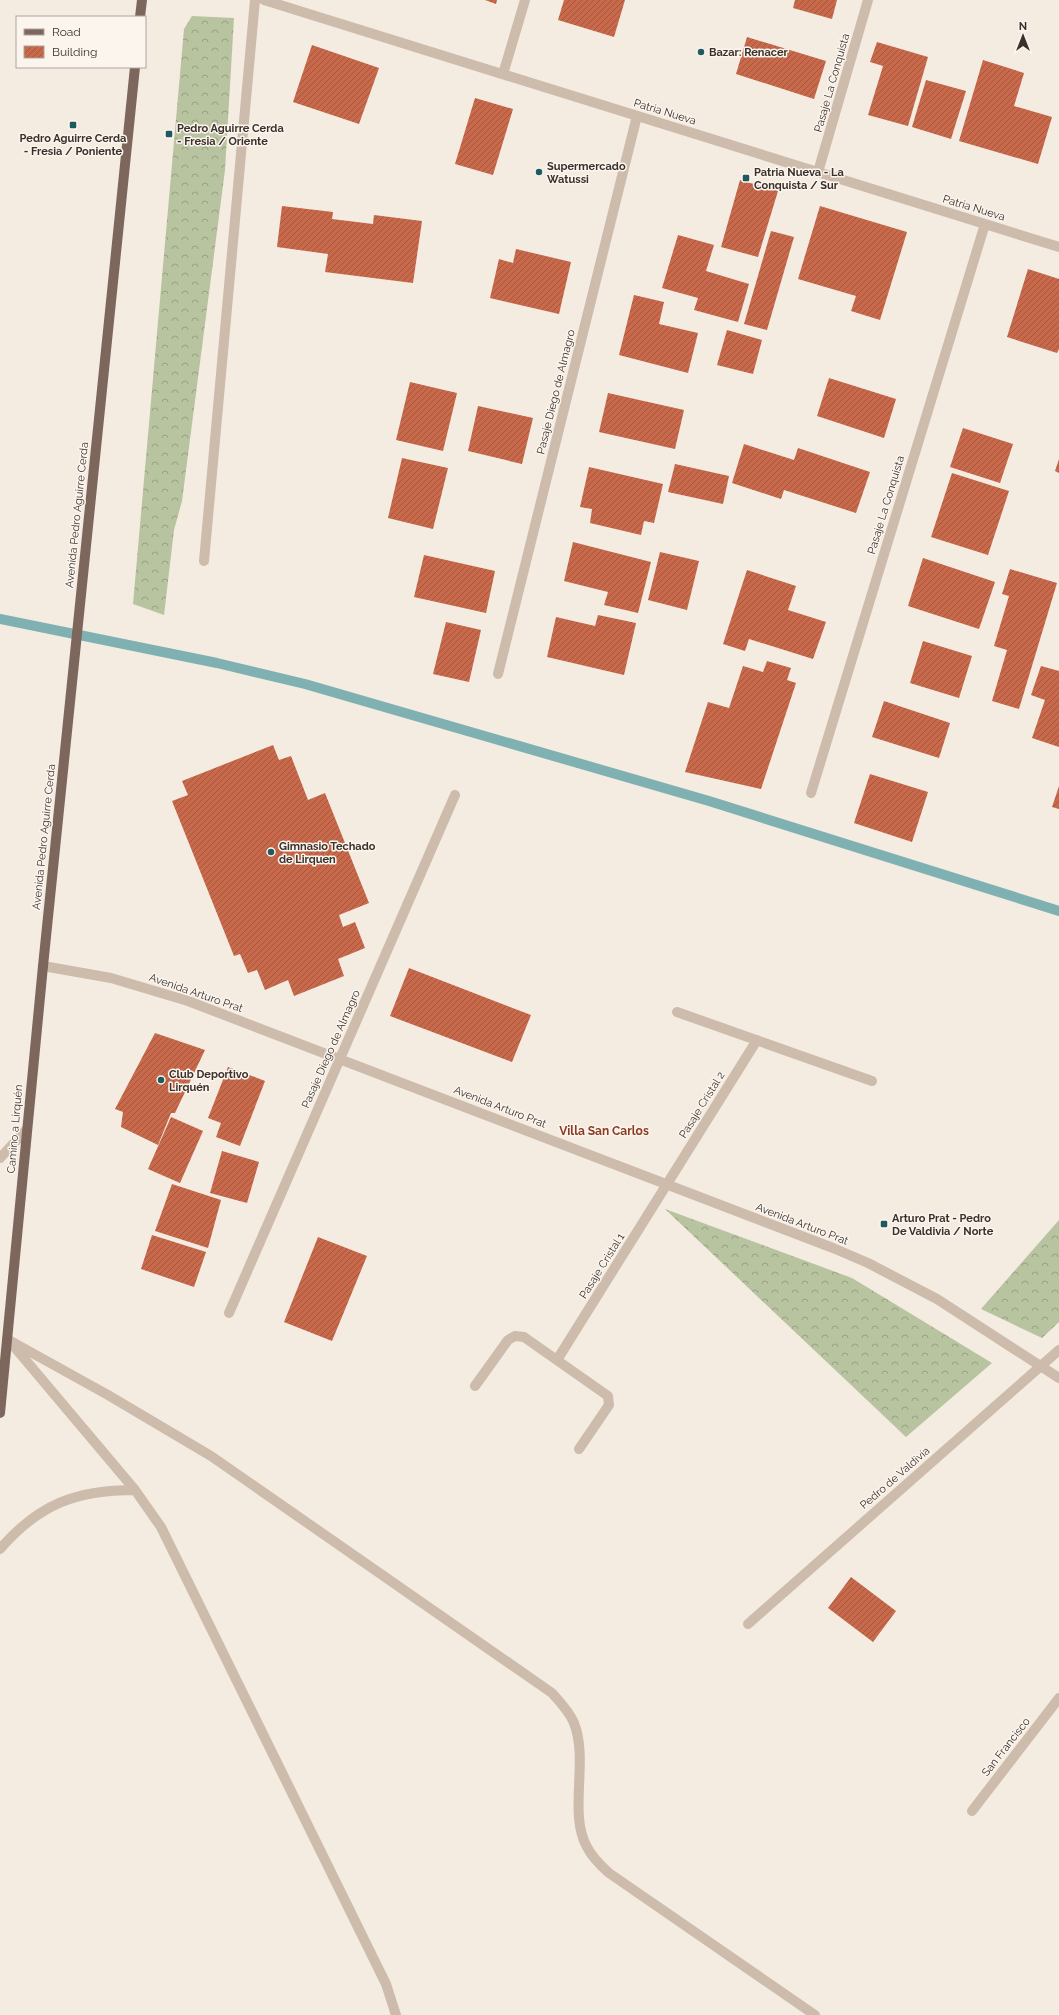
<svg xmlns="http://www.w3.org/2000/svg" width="1059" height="2015" font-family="Raleway,sans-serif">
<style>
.forest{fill:url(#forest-crowns)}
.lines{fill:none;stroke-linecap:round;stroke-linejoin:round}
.stream{stroke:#7fb0b2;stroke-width:10}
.building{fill:url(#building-hatch)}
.lane{stroke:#cdbbac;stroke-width:10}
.street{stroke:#cdbbac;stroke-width:10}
.primary{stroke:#7d675c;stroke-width:10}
.poi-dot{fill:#1f5a5e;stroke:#fbf5ee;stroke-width:1.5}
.labels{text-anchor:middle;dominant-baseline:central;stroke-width:3;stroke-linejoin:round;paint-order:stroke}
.poi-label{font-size:11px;font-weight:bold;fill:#3b302b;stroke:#fbf5ee;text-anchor:start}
.street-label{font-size:11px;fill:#3b302b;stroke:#fbf5ee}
.neighbourhood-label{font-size:12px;font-weight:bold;fill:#8c3b22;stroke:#fbf5ee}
</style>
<defs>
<pattern id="forest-crowns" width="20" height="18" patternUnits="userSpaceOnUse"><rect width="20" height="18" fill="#b8c4a0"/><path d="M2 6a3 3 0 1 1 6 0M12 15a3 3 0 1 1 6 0" fill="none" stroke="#97a083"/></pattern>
<pattern id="building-hatch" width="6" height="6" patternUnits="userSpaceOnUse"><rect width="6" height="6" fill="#c8694b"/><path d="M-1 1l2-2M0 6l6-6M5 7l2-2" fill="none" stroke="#a4573f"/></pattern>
</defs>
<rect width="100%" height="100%" fill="#f4ebe1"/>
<path class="forest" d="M192,16L234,18L225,170L182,501L174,530L164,615L133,604L184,29Z
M665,1209L852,1278L992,1363L906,1437Z
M1059,1220V1322L1042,1338L981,1309Z"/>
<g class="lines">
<path class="stream" d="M0,619L217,663L305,684L709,801L1059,911"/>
</g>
<path class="building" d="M485,0H497L496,4Z
M564,0H625L614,37L558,20Z
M795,0H837L832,19L793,8Z
M747,37L826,61L814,99L736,74Z
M877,42L928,57L908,126L868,115L883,66L870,62Z
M312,45L379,68L359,124L293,102Z
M983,60L1024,73L1014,106L1052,117L1038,164L959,141Z
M926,80L966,91L951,139L912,127Z
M475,98L513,109L493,175L455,164Z
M740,180L778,191L758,257L721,247Z
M282,206L333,212L332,219L373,224L374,215L422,221L413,283L325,272L328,254L277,247Z
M820,206L907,232L880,320L851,311L856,296L798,279Z
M771,231L794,237L767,330L744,324Z
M678,235L714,245L706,271L749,284L738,322L694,310L698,298L662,288Z
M516,249L571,262L559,314L490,298L499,259L513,263Z
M1028,269L1059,279V349L1057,353L1007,337Z
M634,295L664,302L659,324L698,333L688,373L619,355Z
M727,330L762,340L753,374L717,365Z
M829,378L896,399L884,438L817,416Z
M410,382L457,393L443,451L396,440Z
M608,393L684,410L675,449L599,432Z
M478,406L533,418L522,464L468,451Z
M963,428L1013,444L1000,483L950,467Z
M744,444L794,460L798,448L870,472L856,513L784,490L781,499L732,483Z
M402,458L448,468L433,529L388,518Z
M1059,459V473L1055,471Z
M675,464L729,476L723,504L668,492Z
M589,467L663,484L654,523L644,521L641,535L590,523L592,509L580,507Z
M952,473L1009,491L988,555L931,537Z
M573,542L651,562L638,613L604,605L608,592L564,581Z
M660,552L699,561L687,610L648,600Z
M424,555L495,571L486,613L414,597Z
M923,558L995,582L979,629L908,606Z
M1010,569L1057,583L1019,709L992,701L1007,650L994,646L1009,596L1002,594Z
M747,570L796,586L788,610L826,622L813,659L749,639L745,651L723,644Z
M598,615L636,623L624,675L547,657L556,617L595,626Z
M446,622L481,630L469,682L433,674Z
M923,641L972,656L959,698L910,683Z
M767,661L791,668L787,680L796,683L761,789L685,772L708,702L729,708L743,666L763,672Z
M1041,666L1059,671V747L1032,738L1045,700L1031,695Z
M884,701L950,723L939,758L872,737Z
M273,745L279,760L291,756L308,800L325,793L369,903L339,915L343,927L355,922L365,948L338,959L344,976L294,996L288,980L265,990L257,970L248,973L240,954L234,956L172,801L188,795L182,781Z
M870,774L928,792L912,842L854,823Z
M1059,786V809L1052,807Z
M409,968L531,1015L512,1062L390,1016Z
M155,1033L205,1050L175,1113H171L158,1145L121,1127L123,1112L115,1109Z
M228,1067L265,1081L240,1146L216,1137L221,1123L208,1118Z
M171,1117L203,1131L180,1183L148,1169Z
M222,1151L259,1162L247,1203L210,1193Z
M172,1184L221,1200L208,1248L155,1231Z
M152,1235L206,1252L194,1287L141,1269Z
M318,1237L367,1256L332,1341L284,1322Z
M851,1577L896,1611L873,1642L828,1608Z"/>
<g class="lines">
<path class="lane" d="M0,1158L27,1129
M7,1339L108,1395L211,1456L552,1693C560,1702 569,1711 574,1723C589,1761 568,1813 587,1847C592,1857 600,1865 609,1873L815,2015
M12,1344L135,1490L161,1527L386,1984L396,2015
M0,1549C39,1504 76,1490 135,1490"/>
<path class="street" d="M264,0L1059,247
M503,74L525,0
M818,172L868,0
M204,561L255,0
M498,674L637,116
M811,793L985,224
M43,966L111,978L188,1001L833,1248L868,1263L937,1299L1059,1378
M677,1012L872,1081
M229,1313L455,795
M557,1360L757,1040
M475,1386L508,1340L515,1336L524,1337L608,1396L609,1405L579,1449
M748,1624L1059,1350
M972,1811L1059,1698"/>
<path class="primary" d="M140,17L142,0
M0,1413L43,966L135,67"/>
</g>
<g class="poi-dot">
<circle cx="701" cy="52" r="4"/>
<rect x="69" y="121" width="8" height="8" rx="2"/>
<rect x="165" y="130" width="8" height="8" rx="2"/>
<circle cx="539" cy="172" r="4"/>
<rect x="742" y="174" width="8" height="8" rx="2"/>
<circle cx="271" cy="852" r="4"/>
<circle cx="161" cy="1080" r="4"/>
<rect x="880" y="1220" width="8" height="8" rx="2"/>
</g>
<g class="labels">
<g class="poi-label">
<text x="709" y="52">Bazar: Renacer</text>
<text x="177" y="128">Pedro Aguirre Cerda<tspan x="177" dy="13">- Fresia / Oriente</tspan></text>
<text x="73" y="138" text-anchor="middle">Pedro Aguirre Cerda<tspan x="73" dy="13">- Fresia / Poniente</tspan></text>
<text x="547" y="166">Supermercado<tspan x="547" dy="13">Watussi</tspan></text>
<text x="754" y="172">Patria Nueva - La<tspan x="754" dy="13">Conquista / Sur</tspan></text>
<text x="279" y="846">Gimnasio Techado<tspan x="279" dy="13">de Lirquen</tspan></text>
<text x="169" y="1074">Club Deportivo<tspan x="169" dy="13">Lirquén</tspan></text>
<text x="892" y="1218">Arturo Prat - Pedro<tspan x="892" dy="13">De Valdivia / Norte</tspan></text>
</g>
<g class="street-label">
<text transform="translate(832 83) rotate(-74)">Pasaje La Conquista</text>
<text transform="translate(665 112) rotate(17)">Patria Nueva</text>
<text transform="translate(974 208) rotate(17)">Patria Nueva</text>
<text transform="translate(556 392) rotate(-76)">Pasaje Diego de Almagro</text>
<text transform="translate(886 505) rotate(-73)">Pasaje La Conquista</text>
<text transform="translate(77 515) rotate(-84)">Avenida Pedro Aguirre Cerda</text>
<text transform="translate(44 837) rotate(-84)">Avenida Pedro Aguirre Cerda</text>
<text transform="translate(196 993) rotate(19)">Avenida Arturo Prat</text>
<text transform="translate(331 1049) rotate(-66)">Pasaje Diego de Almagro</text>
<text transform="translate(702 1105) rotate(-58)">Pasaje Cristal 2</text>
<text transform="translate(500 1107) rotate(21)">Avenida Arturo Prat</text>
<text transform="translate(15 1129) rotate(-85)">Camino a Lirquén</text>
<text transform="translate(802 1224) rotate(21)">Avenida Arturo Prat</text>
<text transform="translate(602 1266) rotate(-58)">Pasaje Cristal 1</text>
<text transform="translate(895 1478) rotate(-41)">Pedro de Valdivia</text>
<text transform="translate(1006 1747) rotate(-52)">San Francisco</text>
</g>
<g class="neighbourhood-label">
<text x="604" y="1131">Villa San Carlos</text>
</g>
</g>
<rect x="16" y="16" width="130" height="52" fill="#fbf5ee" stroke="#aea6a0"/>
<rect x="24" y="29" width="20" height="6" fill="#7d675c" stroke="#aea6a0"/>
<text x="52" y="36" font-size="12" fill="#3b302b">Road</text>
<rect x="24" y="46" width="20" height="12" fill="url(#building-hatch)" stroke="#aea6a0"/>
<text x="52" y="56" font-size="12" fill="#3b302b">Building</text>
<g transform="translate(1023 36)" stroke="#fbf5ee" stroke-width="3" paint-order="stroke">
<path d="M0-3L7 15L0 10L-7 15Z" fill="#3b302b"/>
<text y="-6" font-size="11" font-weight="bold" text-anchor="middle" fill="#3b302b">N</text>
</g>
</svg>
